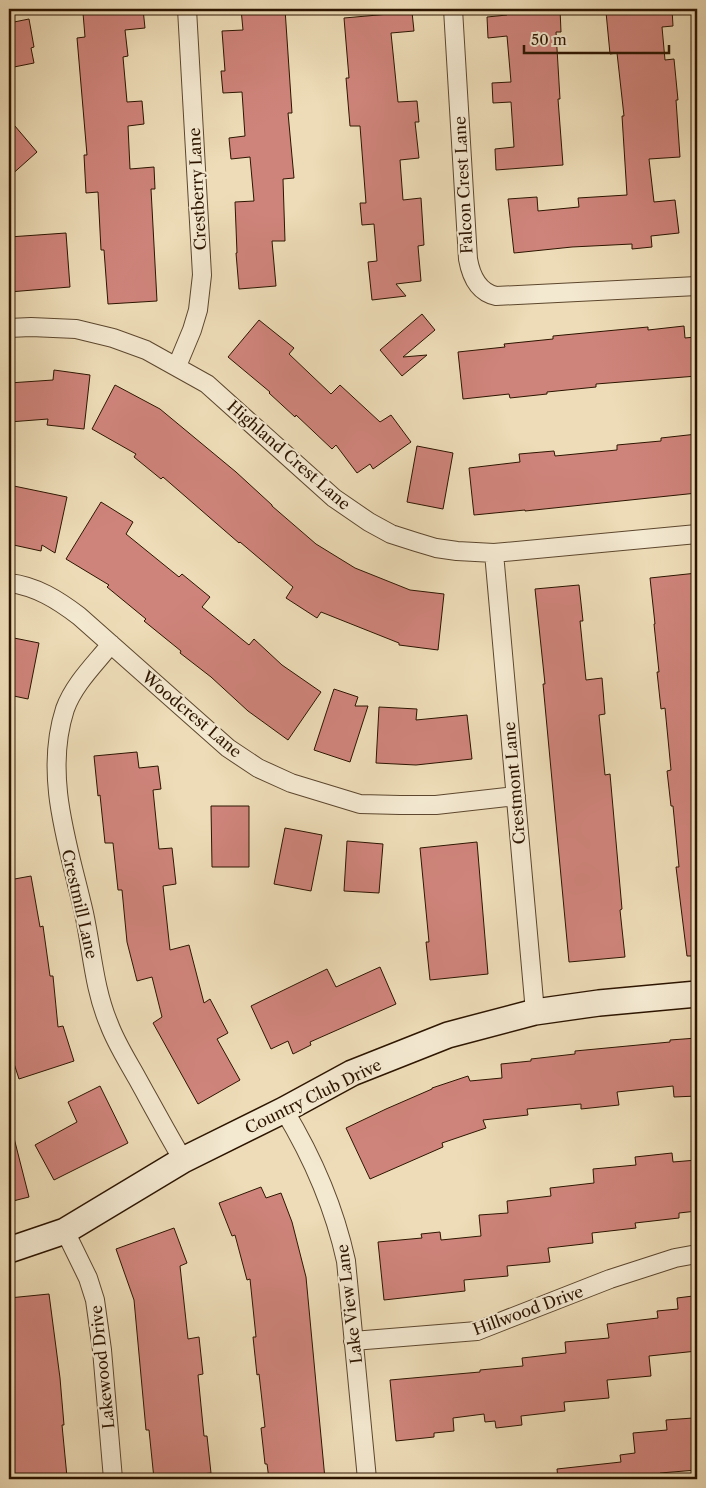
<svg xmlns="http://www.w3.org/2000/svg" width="706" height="1488" font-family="'Libre Caslon Text',serif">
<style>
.building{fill:#cf847b;stroke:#2d1500}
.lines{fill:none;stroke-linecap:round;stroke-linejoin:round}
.street-casing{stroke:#5d472e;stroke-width:20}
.secondary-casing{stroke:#2d1500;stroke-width:28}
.street{stroke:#f3e8d0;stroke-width:18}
.secondary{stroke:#f3e8d0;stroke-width:25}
.labels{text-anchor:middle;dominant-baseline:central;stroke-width:4;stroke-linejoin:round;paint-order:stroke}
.street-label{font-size:16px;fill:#2d1500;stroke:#f3e8d0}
</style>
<rect width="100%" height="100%" fill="#eddcb7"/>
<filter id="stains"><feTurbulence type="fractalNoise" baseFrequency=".004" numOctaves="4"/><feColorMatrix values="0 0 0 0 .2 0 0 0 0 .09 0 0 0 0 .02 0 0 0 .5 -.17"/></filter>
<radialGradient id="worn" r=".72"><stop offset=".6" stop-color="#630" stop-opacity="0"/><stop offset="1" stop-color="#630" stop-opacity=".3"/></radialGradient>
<path class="building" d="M129,9H143L145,28L125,30L128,56L123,57L127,102L142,101L144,124L128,126L130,169L154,167L155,189H151L157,301L108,304L104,250H101L98,192L86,193L84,155H87L77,38L85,37L83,13Z
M241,9H285L292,113H288L294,178L283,179L285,241H272L276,286L239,289L236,253H237L235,202L254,201L250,157L231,159L229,138L245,136L242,92L223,93L221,71H225L222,31L243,30Z
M507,9H560L561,32H556L560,99H558L563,165L496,170L495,149L514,147L511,102L493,103L492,83L511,82L507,36L488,38L487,17L507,15Z
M644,9H672L673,26L662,27L665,60L674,59L678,100H676L680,157L649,159L654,202L675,200L679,233L651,236L652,247L632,249V244L572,247L514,253L508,199L537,197L538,211L579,207L578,198L627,195L622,116H624L617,53L610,54L606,12Z
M412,12L414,31L391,33L398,102L417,101L419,122H415L419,158L400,160L403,200L421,198L424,245L418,246L421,281L396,284L406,296L372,300L368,262L377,261L374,224L362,225L360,203H366L360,126H350L346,78H349L344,18Z
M29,19L34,47L31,48L34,63L9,68V23Z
M9,119L37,152L9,177Z
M66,233L70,287L9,292V237Z
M422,314L435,330L403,357L427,355L402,376L380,350Z
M259,320L294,348L289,354L331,394L340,385L380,422L391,415L411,442L373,469L370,464L357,473L336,445L332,449L296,415L295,417L269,393L270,392L228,357Z
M684,326L685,338L695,337L697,376L596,384V387L547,392V394L510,398L509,394L463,399L458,352L505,347L504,344L553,339V336L648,327V330Z
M54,370L90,375L84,429L47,425L48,419L9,422V383L53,380Z
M115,385L160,409L236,472L272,505V506L316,544L355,568L410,590L444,594L438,650L399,645V643L321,612L317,618L286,598L293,587L240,542L239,543L163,477L161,479L134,457L136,454L92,429Z
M697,434V493L525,511V510L474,515L469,468L520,462L519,454L554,451L555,456L617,450V445L661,441V438Z
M417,446L453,453L443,509L407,502Z
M9,485L67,497L55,553L42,545L41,551L9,544Z
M101,502L133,522L126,534L179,577L182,574L210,597L202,607L249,645L254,639L282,665L321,692L288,740L248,711L211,677L180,653L181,651L144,621L146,619L107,587L109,585L66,559Z
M697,573V956H687L676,867H679L673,806H671L667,771L671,770L665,708L661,709L657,672H659L654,624H655L650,578Z
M579,585L583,621H580L586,680L602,678L605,714L599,715L605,775L610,774L622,909L620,910L625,957L569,962L543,684H545L535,589Z
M9,637L39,643L28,699L9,695Z
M334,689L358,697L355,706H368L350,762L314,750Z
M379,707L417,709L416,720L467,715L472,759L416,765L376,763Z
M137,752L139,768L158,766L161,789L153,790L159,849L172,848L176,884L163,886L170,950L189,945L204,1003L210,999L228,1033L217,1039L240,1080L198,1104L153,1023L162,1017L152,977L137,981L127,942L122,890H118L113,843H105L100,795L98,796L94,756Z
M211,806H249V867H212Z
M285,828L322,835L311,891L274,884Z
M347,841L383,844L379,893L344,891Z
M477,842L488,974L430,980L426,942H429L420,848Z
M31,876L40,927L43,926L50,976H53L58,1027L63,1026L74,1061L19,1079L9,1048V880Z
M380,967L396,1004L310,1042L311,1045L293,1054L288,1041L271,1049L251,1006L327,969L336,987Z
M697,1038V1096L674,1097L673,1086L617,1092L619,1105L581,1109V1104L527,1109L528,1115L483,1120L486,1128L442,1143L443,1147L370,1179L346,1128L386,1109L432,1089V1088L468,1076L470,1081L502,1078L501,1064L531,1061V1059L575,1054V1051L670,1042V1040Z
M100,1086L128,1143L54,1180L35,1145L77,1122L68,1102Z
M14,1138L29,1197L9,1202V1139Z
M672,1153L673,1162L697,1160V1211L679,1213V1218L635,1223L636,1228L592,1233L593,1243L548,1248L550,1262L507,1266L508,1276L464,1280L465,1291L384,1300L378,1242L422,1238L421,1234L440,1232L441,1240L481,1236L479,1215L508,1213L507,1201L551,1196L550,1188L594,1183L593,1169L636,1165L635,1157Z
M261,1187L266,1198L281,1193L292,1222L306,1277L325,1479H269L267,1464H265L261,1428L265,1427L259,1374L257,1375L253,1337H256L250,1279L247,1280L235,1235L232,1236L219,1203Z
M174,1228L187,1263L180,1266L188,1339L199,1337L203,1374L198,1375L204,1436H207L211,1473L154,1479L149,1430H146L134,1300L116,1249Z
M49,1294L60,1378L64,1425H62L67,1477L41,1479H9V1446L11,1445L9,1419V1394H11L9,1373V1298Z
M693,1296V1297H697V1351L649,1356L651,1376L607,1380L609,1398L564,1402L565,1411L521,1416L522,1425L496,1428L495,1421L485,1422L484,1414L453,1418L454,1431L434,1433V1437L396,1441L390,1380L480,1372V1370L523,1366L522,1358L566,1353L565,1342L609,1338L607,1324L658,1318L657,1311L678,1309L677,1298Z
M693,1418L694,1424H697V1470L660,1473V1479H558L557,1469L621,1462L620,1455L635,1453L633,1433L667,1430L666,1420Z"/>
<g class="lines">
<defs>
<path id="street" d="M453,9L468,259C471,276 478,292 496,296L697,286
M9,328L31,327L76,329L113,338L146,350L207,384L334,498L369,522L391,534L416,542L436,548L457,551L494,553L697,534
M177,366L192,330L198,310L202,275L187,9
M494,553L535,1012
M9,583C36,586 58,600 79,616L228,748L258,768L291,783L360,804L400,805H436L516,796
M111,644C95,664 74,684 65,709C43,777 69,847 84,913C92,950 94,989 109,1024C116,1043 127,1060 137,1078C152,1105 167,1133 183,1160
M284,1110C313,1158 334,1206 346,1261L367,1479
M65,1231L88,1278L95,1300L102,1350L113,1479
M353,1341L477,1331L610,1279L675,1258L697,1254"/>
<path id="secondary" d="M9,1250L65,1231L183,1160L284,1110L352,1073L448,1035L535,1012L599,1003L697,994"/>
</defs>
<use href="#street" class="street-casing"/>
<use href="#secondary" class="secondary-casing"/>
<use href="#street" class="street"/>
<use href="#secondary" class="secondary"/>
</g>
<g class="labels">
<g class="street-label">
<text transform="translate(463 185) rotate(-93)">Falcon Crest Lane</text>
<text transform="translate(197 189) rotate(-93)">Crestberry Lane</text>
<text transform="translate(289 455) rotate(41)">Highland Crest Lane</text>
<text transform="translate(192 714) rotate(40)">Woodcrest Lane</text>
<text transform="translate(514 783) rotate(-95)">Crestmont Lane</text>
<text transform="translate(80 904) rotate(77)">Crestmill Lane</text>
<text transform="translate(313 1096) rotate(-26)">Country Club Drive</text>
<text transform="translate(349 1304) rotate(-97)">Lake View Lane</text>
<text transform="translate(528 1310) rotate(-20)">Hillwood Drive</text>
<text transform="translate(102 1367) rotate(-96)">Lakewood Drive</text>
</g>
</g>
<rect width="706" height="1488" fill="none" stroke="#eddcb7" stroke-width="30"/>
<rect x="10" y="10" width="686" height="1468" fill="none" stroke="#2d1500" stroke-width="2.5"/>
<rect x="15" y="15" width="676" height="1458" fill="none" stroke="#2d1500"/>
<path d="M524 45v8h145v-8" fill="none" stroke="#2d1500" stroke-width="2.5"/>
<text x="531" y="45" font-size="15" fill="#2d1500" stroke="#f3e8d0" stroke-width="4" paint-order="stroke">50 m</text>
<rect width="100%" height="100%" filter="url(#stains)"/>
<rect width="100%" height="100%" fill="url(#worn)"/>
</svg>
